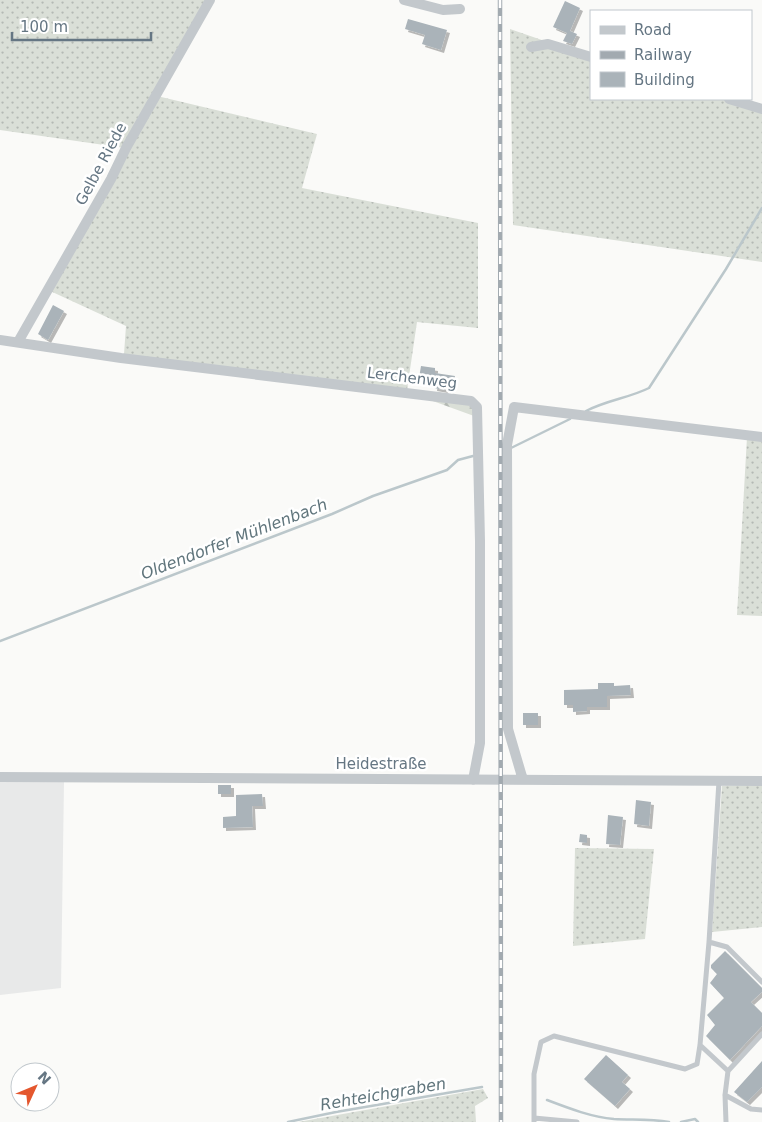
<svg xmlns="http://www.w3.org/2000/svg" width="762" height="1122" font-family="'DejaVu Sans',sans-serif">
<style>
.built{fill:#e8e9e9}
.grass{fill:url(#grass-dots)}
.forest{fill:url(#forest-firs)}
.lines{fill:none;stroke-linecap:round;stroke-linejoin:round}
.stream{stroke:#bbc7cb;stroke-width:2.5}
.building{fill:#aab3b9;filter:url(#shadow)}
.service{stroke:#c3c8cc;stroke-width:5}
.minor{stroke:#c3c8cc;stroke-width:10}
.rail-casing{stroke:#a2aab0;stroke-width:4.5}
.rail{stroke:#fff;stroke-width:2.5;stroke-dasharray:8;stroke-linecap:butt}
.labels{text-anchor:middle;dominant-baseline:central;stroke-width:5;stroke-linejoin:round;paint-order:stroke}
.street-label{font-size:15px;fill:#657683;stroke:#fff}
.water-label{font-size:16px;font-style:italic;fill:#60757c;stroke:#fff}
</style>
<defs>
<pattern id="grass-dots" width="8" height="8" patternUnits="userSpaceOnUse" patternTransform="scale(1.25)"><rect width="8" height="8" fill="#dadfd7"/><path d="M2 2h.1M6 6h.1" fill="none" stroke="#b4b9b4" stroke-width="1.8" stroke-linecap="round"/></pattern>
<pattern id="forest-firs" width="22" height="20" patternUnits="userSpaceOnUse" patternTransform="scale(1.25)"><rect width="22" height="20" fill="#dadfd7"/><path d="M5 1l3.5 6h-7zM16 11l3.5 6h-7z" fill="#b4b9b4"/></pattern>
<filter id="shadow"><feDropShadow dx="3" dy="3" stdDeviation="0" flood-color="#0004"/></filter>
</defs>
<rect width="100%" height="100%" fill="#fafaf8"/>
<path class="built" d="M0,782H64L61,988L0,995Z"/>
<path class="grass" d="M0,0H210L157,96L317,134L302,188L478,223V328L417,322L407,390L124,354L126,326L48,290L125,148L0,130Z
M510,29L591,57V99H729L762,109V262L513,225Z
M747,437L762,439V616L737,615Z
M762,785V927L712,932L722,786Z
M575,848L654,849L645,939L573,946Z
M483,1089L488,1098L475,1106L476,1122H298Z"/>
<path class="forest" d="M430,400L468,404L473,409L474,416Z"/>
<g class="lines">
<path class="stream" d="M586,411C607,400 629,398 649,388L726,269L762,208
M511,448L570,419
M0,641L332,514L373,496L447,470L458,460L473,456
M547,1100C568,1108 591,1117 614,1119C633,1120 651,1119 669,1122
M288,1122L336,1112L482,1087
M681,1122L695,1119L698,1122"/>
</g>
<path class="building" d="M565,1L580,8L570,31L577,34L572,44L563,41L567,33L553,27Z
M408,19L447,30L441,50L422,44L425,35L405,29Z
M53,305L64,311L48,340L38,334Z
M421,366L435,368V373L455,376L454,382L447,381L445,390L434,388L435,380L419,378Z
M598,683H614V686L630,685L631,695L607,696V707H587V711L573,712V705H564V690L598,689Z
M523,713H538V725H523Z
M218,785H231V794H218Z
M262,794L263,806H252L253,827L223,828V817L236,816V795Z
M636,800L651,802L649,826L634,824Z
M608,815L623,817L620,845L606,844Z
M580,834L587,835V843L579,842Z
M725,951L762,988V992L751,1002L762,1013V1026L730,1060L706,1036L715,1025L707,1015L724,998L710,983L717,974L711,968V965Z
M606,1055L628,1075L622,1082L630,1089L615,1106L584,1079Z
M762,1061V1087L747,1102L734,1092Z"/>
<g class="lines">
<path class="service" d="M709,942L727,947L762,982
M700,1045L728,1071
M725,1095L751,1109L762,1110
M534,1118L577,1122
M534,1122V1074L541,1042L554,1036L685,1069L697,1064L700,1045L709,942L719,781
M726,1122L725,1095L728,1071L762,1034"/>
<path class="minor" d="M404,0L443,10L460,9
M531,47L548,44L591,57
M729,99L762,109
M0,340L121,358L471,401L477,407L480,541V743L473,780
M18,342L111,179L126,148L210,0
M0,777L762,781
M523,780L508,729L507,445L514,407L762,437"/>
<defs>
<path id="rail" d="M500,0L501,1122"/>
</defs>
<use href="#rail" class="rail-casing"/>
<use href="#rail" class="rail"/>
</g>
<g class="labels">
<g class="street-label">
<text transform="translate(101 164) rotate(-62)">Gelbe Riede</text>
<text transform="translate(412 378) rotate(7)">Lerchenweg</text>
<text x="381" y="764">Heidestraße</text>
</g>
<g class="water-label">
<text transform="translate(234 539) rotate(-21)">Oldendorfer Mühlenbach</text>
<text transform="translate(383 1094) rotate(-10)">Rehteichgraben</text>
</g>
</g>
<rect x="590" y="10" width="162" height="90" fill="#ffffff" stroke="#c1c8cd"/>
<rect x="600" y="26" width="25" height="8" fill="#c3c8cc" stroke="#c1c8cd"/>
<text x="634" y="35" font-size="15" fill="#657683">Road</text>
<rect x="600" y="51" width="25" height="8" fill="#a2aab0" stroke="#c1c8cd"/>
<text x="634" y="60" font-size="15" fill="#657683">Railway</text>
<rect x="600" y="72" width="25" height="15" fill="#aab3b9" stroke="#c1c8cd"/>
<text x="634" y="85" font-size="15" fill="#657683">Building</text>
<g transform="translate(35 1087) rotate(46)"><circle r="24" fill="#ffffff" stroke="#c1c8cd"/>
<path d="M0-4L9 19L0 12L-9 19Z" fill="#e4572e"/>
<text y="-8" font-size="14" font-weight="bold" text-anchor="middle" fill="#657683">N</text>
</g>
<path d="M12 32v8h139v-8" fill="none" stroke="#657683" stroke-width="2.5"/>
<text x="20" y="32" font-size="15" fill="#657683" stroke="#ffffff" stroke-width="4" paint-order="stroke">100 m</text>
</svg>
